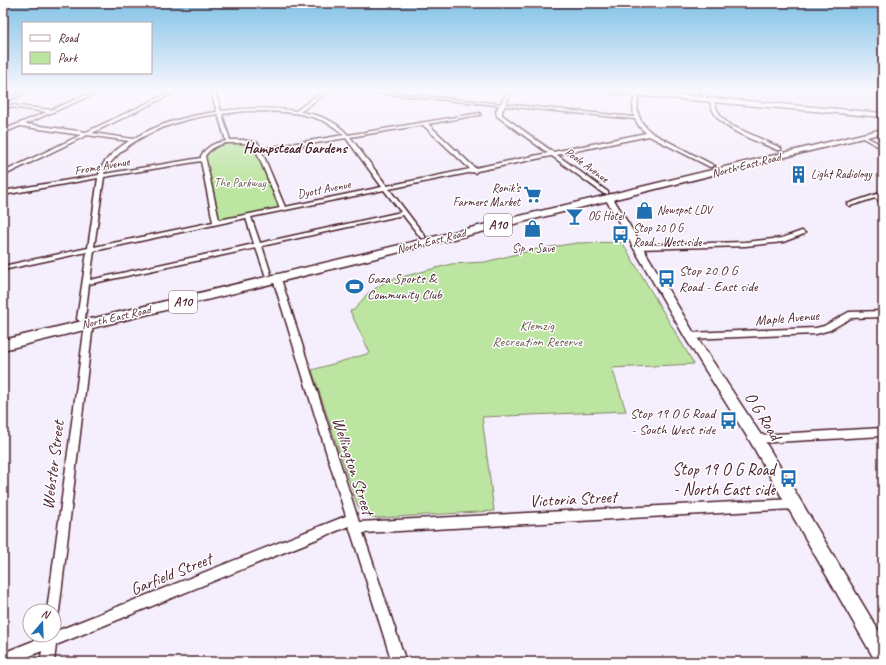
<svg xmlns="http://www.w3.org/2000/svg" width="886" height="665" font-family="Caveat,sans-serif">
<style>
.built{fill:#eee2fa}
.green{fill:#bce5a1;stroke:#838266}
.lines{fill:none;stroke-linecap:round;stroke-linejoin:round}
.minor-casing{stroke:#4a1f2b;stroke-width:3}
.tertiary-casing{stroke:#4a1f2b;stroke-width:3}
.secondary-casing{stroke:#4a1f2b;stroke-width:3}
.trunk-casing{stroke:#4a1f2b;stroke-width:3}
.minor{fill:#fff;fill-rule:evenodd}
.tertiary{fill:#fff;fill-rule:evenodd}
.secondary{fill:#fff;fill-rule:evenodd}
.trunk{fill:#fff;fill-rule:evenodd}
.labels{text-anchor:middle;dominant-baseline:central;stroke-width:3;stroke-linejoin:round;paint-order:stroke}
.far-street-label{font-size:12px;fill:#4a1f2b;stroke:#fff}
.far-poi-label{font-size:12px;fill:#4a1f2b;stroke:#fff;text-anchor:start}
.far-park-label{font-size:12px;fill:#6c5a4e;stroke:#fff}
.shield{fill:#fff;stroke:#80626b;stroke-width:1}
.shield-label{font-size:13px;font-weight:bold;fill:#4a1f2b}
.poi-label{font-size:14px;fill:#4a1f2b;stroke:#fff;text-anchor:start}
.street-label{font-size:14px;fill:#4a1f2b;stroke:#fff}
.park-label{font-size:14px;fill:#6c5a4e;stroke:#fff}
.far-district-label{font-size:15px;font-weight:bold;fill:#4a1f2b;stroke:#fff}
.near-street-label{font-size:17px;fill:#4a1f2b;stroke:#fff}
.near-poi-label{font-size:17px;fill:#4a1f2b;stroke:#fff;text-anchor:end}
</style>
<rect width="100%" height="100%" fill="#f5eefc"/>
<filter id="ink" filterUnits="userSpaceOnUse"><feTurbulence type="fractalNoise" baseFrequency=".025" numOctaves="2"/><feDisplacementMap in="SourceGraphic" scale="8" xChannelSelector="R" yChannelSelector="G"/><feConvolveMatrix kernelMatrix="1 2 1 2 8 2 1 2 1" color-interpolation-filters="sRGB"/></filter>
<g filter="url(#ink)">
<path class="built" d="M707,91H883V111L708,97Z"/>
<path class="green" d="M228,141H246L258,146L283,209L216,222L203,155L208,149Z
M622,242L694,364L612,368L626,411L482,417L494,511L379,518C366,517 361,513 356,502L312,370L370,353L350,311L354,310L368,293L387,281L451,264L485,262L537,249L577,243Z"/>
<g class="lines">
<defs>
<path id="minor" d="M26,91H32L3,102V100Z
M95,91H101L25,124L86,132L173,91H178L92,133L133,139C157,124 189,115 217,112L211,91H215L221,111C246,108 271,107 296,111L323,91H328L300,112C318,114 336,121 348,135L480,113V115H478L428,124L475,168L646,133L639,126L635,119L358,91H373L634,117L633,104L635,91H639C636,110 636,120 652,133L715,166L710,167L649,136L477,171L475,173L473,172L389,189L425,236V238H421L403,215L262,246L271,274L268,276L265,274L256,248L89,284L85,319L81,322L77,319L87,252L3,270V266L88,248L98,178L3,195V191L99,175C101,161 118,148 129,141L87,135L3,176V172L81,135L20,126L3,133V130L47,112L3,106V104L51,110ZM245,111C279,111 319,110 344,135L261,149L258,143L243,140H230L222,114ZM218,114L226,141C214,143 207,146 201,156V158L104,174C105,169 108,165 112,161C135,133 183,118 218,114ZM423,125L470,169L387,186L350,137ZM346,138L382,187L285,207L262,152ZM226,143H243L254,145L280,208L219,220L205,156C210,148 218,145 226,143ZM201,161L213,222L94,247L104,177ZM384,190L401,212L260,243L251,217ZM246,218L254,244L90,280L94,251Z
M701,91H705L707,101L704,100Z
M710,99H712L721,117L730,125L781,148V150H777C754,139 712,129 710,99Z
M863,135L883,146V149L861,137V136Z
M883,192V196L880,197L883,199V204L875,198L850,206L847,204Z
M802,231L805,233L804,234L783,242L745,246L638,249L635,247L638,245L745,242L782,238Z
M274,277H277L281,279L359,522L793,499L797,500L798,504L797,508L793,509L363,533L406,662H392L349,526L56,645L54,662H40L42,651L15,662H3V653L43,637L44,635H54V632L346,516L273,279Z
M883,311V317L851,318L830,330L816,334L690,339L686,336L690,333L816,328L824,326L849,312Z
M89,321L93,324L59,611L58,616L54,617V611H47L85,324Z
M883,428V436L756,443L753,442L751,439L753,436L756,435Z"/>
<path id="tertiary" d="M508,91H512L502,111V115L608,192V194H604L497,116L496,111Z"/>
<path id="secondary" d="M608,91H630L883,113V117L611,93Z
M606,196H612L613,198L694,333L761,435L883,638V662H876L751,443L686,339L605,198Z"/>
<path id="trunk" d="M883,129V133L3,350V340Z"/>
</defs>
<use href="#minor" class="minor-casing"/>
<use href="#tertiary" class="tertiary-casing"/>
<use href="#secondary" class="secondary-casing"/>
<use href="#trunk" class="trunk-casing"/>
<use href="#minor" class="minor"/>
<use href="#tertiary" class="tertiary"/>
<use href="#secondary" class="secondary"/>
<use href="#trunk" class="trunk"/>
</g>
</g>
<linearGradient id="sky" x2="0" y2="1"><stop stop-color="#81c2e6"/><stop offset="0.49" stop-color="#faf7fe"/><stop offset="1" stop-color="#faf7fe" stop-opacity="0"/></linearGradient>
<rect width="886" height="184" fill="url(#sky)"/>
<defs>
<symbol id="building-bare" viewBox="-9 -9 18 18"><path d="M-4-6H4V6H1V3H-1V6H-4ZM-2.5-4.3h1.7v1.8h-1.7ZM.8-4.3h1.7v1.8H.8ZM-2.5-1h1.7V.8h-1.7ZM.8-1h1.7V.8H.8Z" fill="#1f6fb2" stroke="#fff" stroke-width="2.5" paint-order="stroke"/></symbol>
<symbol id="supermarket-bare" viewBox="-9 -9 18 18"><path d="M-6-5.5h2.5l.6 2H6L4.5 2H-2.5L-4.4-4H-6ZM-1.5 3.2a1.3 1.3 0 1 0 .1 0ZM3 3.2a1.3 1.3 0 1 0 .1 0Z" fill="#1f6fb2" stroke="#fff" stroke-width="2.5" paint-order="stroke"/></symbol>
<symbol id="shop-bare" viewBox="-9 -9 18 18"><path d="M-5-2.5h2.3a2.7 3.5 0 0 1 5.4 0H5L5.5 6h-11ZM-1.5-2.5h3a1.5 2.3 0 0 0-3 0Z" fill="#1f6fb2" stroke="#fff" stroke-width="2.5" paint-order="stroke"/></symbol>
<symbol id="bar-bare" viewBox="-9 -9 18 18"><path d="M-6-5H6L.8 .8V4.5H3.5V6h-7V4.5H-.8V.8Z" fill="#1f6fb2" stroke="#fff" stroke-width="2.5" paint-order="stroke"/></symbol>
<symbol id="bus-bare" viewBox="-9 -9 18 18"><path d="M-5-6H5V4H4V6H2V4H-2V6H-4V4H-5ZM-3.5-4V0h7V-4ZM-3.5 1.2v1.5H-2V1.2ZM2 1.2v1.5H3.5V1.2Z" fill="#1f6fb2" stroke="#fff" stroke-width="2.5" paint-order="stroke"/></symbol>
<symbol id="stadium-bare" viewBox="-9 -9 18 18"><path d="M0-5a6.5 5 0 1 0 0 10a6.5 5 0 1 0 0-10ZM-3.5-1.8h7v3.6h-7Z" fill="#1f6fb2" stroke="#fff" stroke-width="2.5" paint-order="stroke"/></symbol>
</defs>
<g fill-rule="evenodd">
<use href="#building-bare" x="786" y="162" width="25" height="25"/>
<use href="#supermarket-bare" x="520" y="182" width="25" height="25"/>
<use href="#shop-bare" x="632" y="198" width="25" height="25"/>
<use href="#bar-bare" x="562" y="204" width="25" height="25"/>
<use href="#shop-bare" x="520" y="216" width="25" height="25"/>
<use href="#bus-bare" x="608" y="222" width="25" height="25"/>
<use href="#bus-bare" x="654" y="266" width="25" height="25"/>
<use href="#stadium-bare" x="342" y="274" width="25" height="25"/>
<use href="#bus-bare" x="716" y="408" width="25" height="25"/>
<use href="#bus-bare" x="776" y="466" width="25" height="25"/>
</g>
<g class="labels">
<g class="far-street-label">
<text transform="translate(587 165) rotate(36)">Poole Avenue</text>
<text transform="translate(746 165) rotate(-14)">North East Road</text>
<text transform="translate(102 166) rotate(-10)">Frome Avenue</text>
<text transform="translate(324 189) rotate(-11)">Dyott Avenue</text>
<text transform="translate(431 241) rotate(-14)">North East Road</text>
<text transform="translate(116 317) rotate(-13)">North East Road</text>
</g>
<g class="far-poi-label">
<text x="811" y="174">Light Radiology</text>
<text x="520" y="188" text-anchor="end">Ronik’s<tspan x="520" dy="14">Farmers Market</tspan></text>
<text x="657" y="210">Newspot LDV</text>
<text x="588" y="216">OG Hotel</text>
<text x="633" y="228">Stop 20 O G<tspan x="633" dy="14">Road - West side</tspan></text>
<text x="533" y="248" text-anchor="middle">Sip n Save</text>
</g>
<g class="far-park-label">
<text x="240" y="183">The Parkway</text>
</g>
<g class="shield">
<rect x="484" y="214" width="28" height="22" rx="3"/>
<rect x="169" y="291" width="28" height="22" rx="3"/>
</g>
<g class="shield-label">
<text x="498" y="225">A10</text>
<text x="183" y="302">A10</text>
</g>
<g class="poi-label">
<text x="679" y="270">Stop 20 O G<tspan x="679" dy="16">Road - East side</tspan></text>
<text x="367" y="278">Gaza Sports &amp;<tspan x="367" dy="16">Community Club</tspan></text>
<text x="715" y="413" text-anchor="end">Stop 19 O G Road<tspan x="715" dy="16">- South West side</tspan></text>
</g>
<g class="street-label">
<text transform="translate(787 318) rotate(-5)">Maple Avenue</text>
</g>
<g class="park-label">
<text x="537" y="325">Klemzig<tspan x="537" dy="16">Recreation Reserve</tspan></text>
</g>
<g class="far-district-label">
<text x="295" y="148">Hampstead Gardens</text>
</g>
<g class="near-street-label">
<text transform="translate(763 416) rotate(58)">O G Road</text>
<text transform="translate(53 465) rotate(-83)">Webster Street</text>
<text transform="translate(353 466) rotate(72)">Wellington Street</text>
<text transform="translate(573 499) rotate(-3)">Victoria Street</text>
<text transform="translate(171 574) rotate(-22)">Garfield Street</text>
</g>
<g class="near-poi-label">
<text x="775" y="469">Stop 19 O G Road<tspan x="775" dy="20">- North East side</tspan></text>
</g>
</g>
<rect width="886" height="665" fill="none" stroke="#fff" stroke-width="16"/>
<rect x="8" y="8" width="870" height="649" fill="none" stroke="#4a1f2b" stroke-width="1.5" filter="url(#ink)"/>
<rect x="22" y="22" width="130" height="52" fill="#ffffff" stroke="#b7a5aa"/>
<rect x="30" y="35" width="20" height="6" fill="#ffffff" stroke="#b7a5aa"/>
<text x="58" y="42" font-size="12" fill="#4a1f2b">Road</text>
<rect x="30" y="52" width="20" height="12" fill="#bce5a1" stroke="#b7a5aa"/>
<text x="58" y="62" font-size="12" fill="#4a1f2b">Park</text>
<g transform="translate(42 623) rotate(19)"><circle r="19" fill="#ffffff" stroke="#b7a5aa"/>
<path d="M0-3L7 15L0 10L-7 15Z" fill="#1f6fb2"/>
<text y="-6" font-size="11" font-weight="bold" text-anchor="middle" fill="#4a1f2b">N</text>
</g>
</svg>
